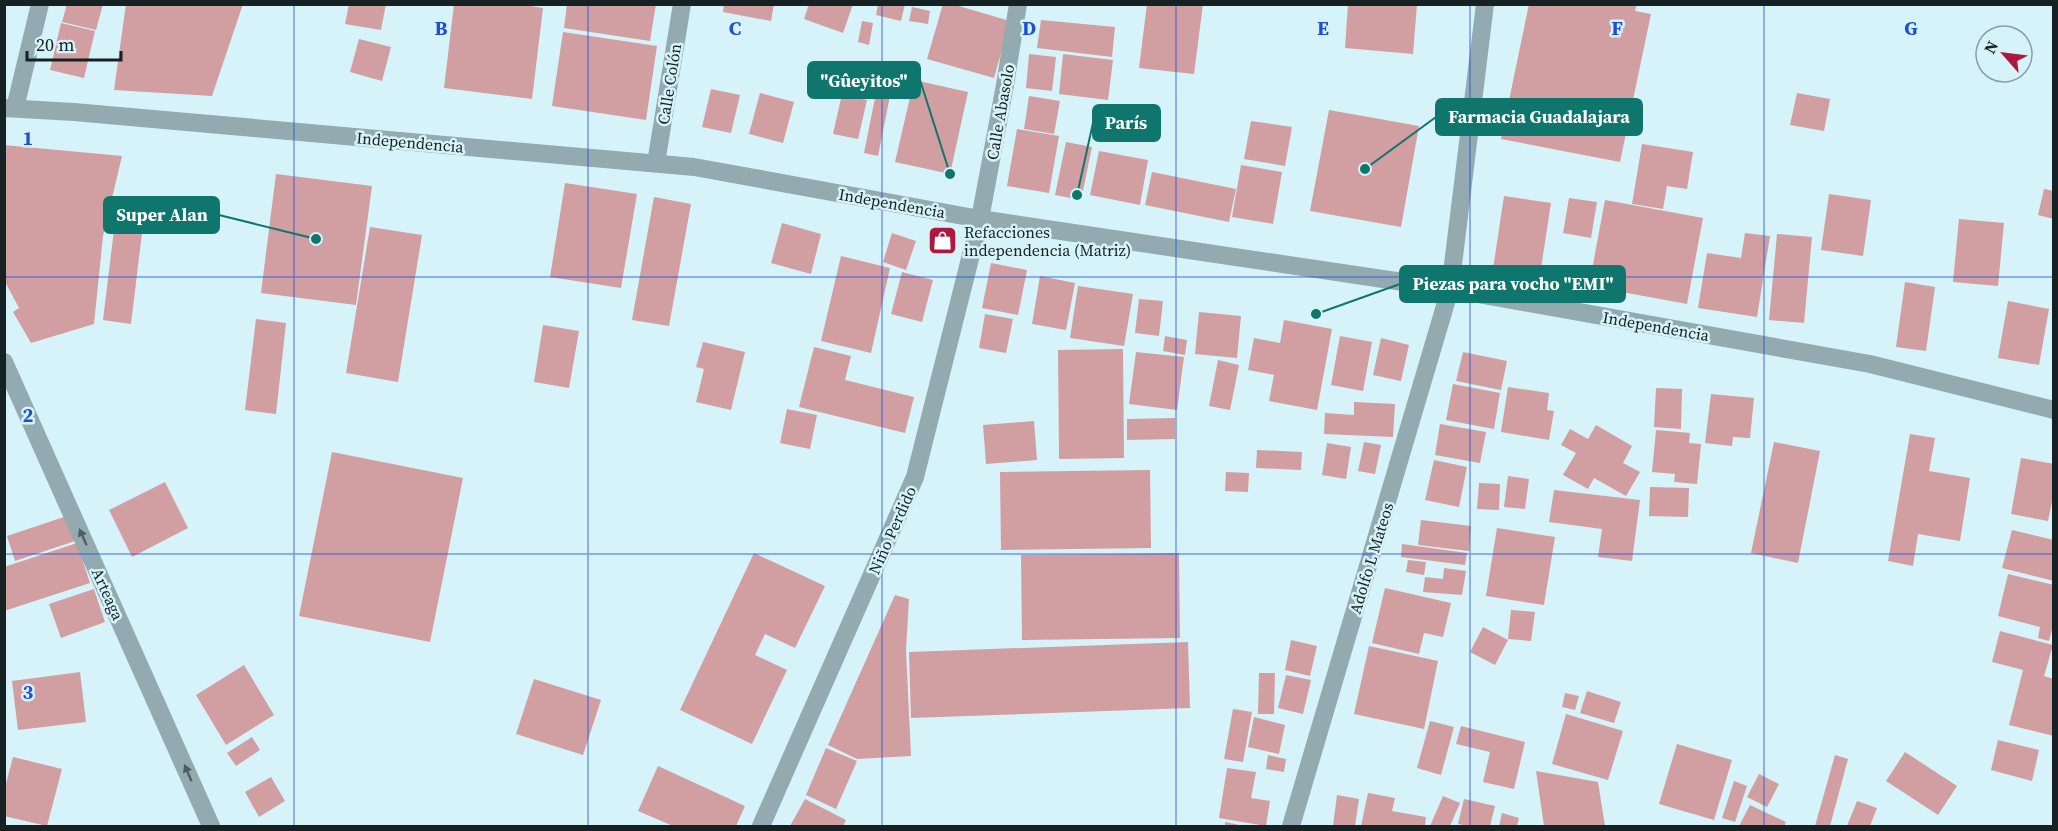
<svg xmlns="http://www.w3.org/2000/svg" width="2058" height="831" font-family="'Source Serif 4',serif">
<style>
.building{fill:#d19ea1}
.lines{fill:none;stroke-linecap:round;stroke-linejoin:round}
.minor{stroke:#93aab0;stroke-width:18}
.oneway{fill:#4e5f62}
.grid{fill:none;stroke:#1d4ed8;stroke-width:1.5;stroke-opacity:0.55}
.labels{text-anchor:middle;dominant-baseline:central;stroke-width:5;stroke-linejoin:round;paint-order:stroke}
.street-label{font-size:16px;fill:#162123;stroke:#d7f3fa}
.poi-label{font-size:16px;fill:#162123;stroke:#d7f3fa;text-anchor:start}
.grid-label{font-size:20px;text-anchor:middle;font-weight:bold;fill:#1d4ed8;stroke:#d7f3fa;stroke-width:5;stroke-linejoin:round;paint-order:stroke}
.leader{fill:none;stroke:#0f766e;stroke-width:2}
.callout-dot{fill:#0f766e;stroke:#d7f3fa;stroke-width:2}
.callout{fill:#0f766e;stroke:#0f766e;stroke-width:2}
.callout-label{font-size:18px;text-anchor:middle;font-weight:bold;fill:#fff}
</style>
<rect width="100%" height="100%" fill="#d7f3fa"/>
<path class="building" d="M67,4H103L96,30L62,22Z
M126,4H243L212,96L114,90Z
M349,4H386L381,30L345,24Z
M454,4H517L543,8L532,99L444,88Z
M567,4H656L650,41L564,28Z
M724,4H774L771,21L723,12Z
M809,4H853L843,33L804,19Z
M878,4H905L901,21L876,15Z
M943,4H952L1010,21L994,78L927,59Z
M1147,4H1203L1194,74L1139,68Z
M1348,4H1417L1413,54L1345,48Z
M1529,4H1637L1635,11L1651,14L1620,162L1501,139Z
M912,7L930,11L928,24L909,21Z
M1041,20L1115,27L1112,57L1037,48Z
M862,21L873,23L869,45L858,42Z
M61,23L95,31L84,78L50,70Z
M563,32L657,46L646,120L552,106Z
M359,39L391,47L382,81L350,72Z
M1029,54L1056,57L1052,91L1026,88Z
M1063,54L1113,60L1108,100L1059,94Z
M881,68L895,71L878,156L864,153Z
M914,80L968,92L950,174L895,162Z
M711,89L740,95L731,133L702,127Z
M760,93L794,102L783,143L749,134Z
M1797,93L1830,99L1824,131L1790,125Z
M842,94L867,100L858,139L833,134Z
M1029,96L1060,101L1054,134L1024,129Z
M1329,110L1419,126L1401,227L1310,211Z
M1251,121L1292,127L1285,166L1244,159Z
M1017,129L1059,136L1049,193L1007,186Z
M1066,142L1092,147L1081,200L1055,195Z
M1642,144L1693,152L1687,189L1667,186L1663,209L1632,204Z
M4,145L122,156L103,236L94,324L31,343L13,312L19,308L4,280Z
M1099,151L1148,160L1140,205L1090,195Z
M1241,165L1282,172L1273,224L1232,217Z
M1152,172L1236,189L1229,222L1145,205Z
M276,174L372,186L356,305L261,293Z
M565,183L637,194L621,288L550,277Z
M2044,189L2054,191V219L2038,215Z
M1829,194L1871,200L1863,256L1821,250Z
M1504,196L1551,203L1540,275L1493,269Z
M118,197L146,200L131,324L103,320Z
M654,197L691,204L669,326L632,320Z
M1569,198L1597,202L1591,238L1563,233Z
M1605,200L1703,218L1687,304L1589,286Z
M1959,219L2004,223L1998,286L1953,282Z
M782,223L821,234L811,274L771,263Z
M370,227L422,235L398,382L346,373Z
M892,233L916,241L906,270L883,262Z
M1745,233L1770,236L1757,317L1698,308L1707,253L1741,258Z
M1777,234L1812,237L1804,323L1769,320Z
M841,256L890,268L871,353L821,341Z
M991,263L1027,270L1018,315L982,308Z
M902,272L933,280L922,322L891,314Z
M1040,276L1075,283L1066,330L1032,324Z
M1905,282L1935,287L1926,351L1896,347Z
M1078,286L1133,294L1124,346L1070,338Z
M1139,299L1163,301L1159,336L1135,333Z
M2008,301L2049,309L2039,365L1998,358Z
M1199,312L1241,316L1237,358L1195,354Z
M985,314L1013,319L1006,353L979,348Z
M256,319L286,323L276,414L245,410Z
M1284,320L1332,329L1317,410L1269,401L1274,375L1248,370L1254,338L1280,343Z
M543,325L579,331L569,388L534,382Z
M1165,336L1187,340L1185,355L1163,351Z
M1340,336L1372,342L1363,391L1331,385Z
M1381,338L1409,345L1401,381L1373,375Z
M703,342L745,352L731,410L696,402L704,369L696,367Z
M814,347L851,356L845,380L914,397L905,433L799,407Z
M1123,349L1124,458L1059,459L1058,350Z
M1136,352L1184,357L1177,410L1129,404Z
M1463,352L1507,361L1501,390L1456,381Z
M1218,360L1239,365L1230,410L1209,406Z
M1453,384L1500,393L1494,429L1446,420Z
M1508,387L1549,393L1547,410L1554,411L1549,440L1501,432Z
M1656,388L1682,389L1681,429L1654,427Z
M1711,394L1754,398L1750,438L1733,437L1732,446L1705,443Z
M1354,402L1395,404L1393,437L1324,434L1325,413L1354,415Z
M787,409L817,415L810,449L780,443Z
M1175,418V439L1127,440V419Z
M1034,421L1037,460L986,464L983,425Z
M1440,424L1486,432L1480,463L1435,455Z
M1596,425L1632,446L1623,463L1640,472L1626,496L1594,478L1588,489L1563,475L1576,453L1561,445L1570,429L1588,439Z
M1656,430L1690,433L1689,443L1701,444L1697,484L1674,482L1675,474L1652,472Z
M1910,434L1935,438L1929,471L1970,478L1960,541L1918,534L1913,566L1888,561Z
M1364,442L1381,445L1375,474L1358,471Z
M1774,442L1820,451L1798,563L1751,553Z
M1327,443L1351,447L1346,479L1322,475Z
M1257,450L1302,452L1301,470L1256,468Z
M332,452L463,478L430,642L299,616Z
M2021,458L2054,464V492L2048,521L2011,514Z
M1434,460L1467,467L1459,507L1425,500Z
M1150,470L1151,548L1001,550L1000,472Z
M1226,472L1249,473L1248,492L1225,491Z
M1508,476L1529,479L1525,509L1504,507Z
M165,482L188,528L132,557L109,510Z
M1479,483L1500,484L1499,510L1477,509Z
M1650,487L1689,488L1688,517L1649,516Z
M1554,490L1640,500L1632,561L1598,557L1602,529L1549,522Z
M67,516L75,541L15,561L7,536Z
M1421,520L1471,526L1469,551L1418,545Z
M1497,528L1555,537L1544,605L1486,596Z
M2012,530L2054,540V581L2002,568Z
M77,543L90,583L4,611V567Z
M1402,544L1467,553L1465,565L1401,557Z
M754,553L825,586L795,648L765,634L755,655L787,670L752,744L680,710Z
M1179,553L1180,638L1022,640L1021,555Z
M1408,560L1426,562L1424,575L1406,572Z
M1444,568L1466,571L1462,595L1423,592L1425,577L1443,579Z
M2008,574L2054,585V622L2049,641L2038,638L2040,627L1998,616Z
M1385,588L1451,603L1443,637L1424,633L1419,654L1372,643Z
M94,589L105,622L61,638L49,604Z
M895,595L909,599L906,650L911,756L857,759L828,745Z
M1511,610L1535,612L1531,641L1508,639Z
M1483,627L1508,640L1495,665L1470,652Z
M2000,631L2053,645L2044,676L2054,679V736L2009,725L2023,670L1992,662Z
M1291,640L1317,646L1310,676L1285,670Z
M1188,642L1190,708L911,718L909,652Z
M1369,646L1438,661L1424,729L1354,714Z
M244,665L274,715L226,745L196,695Z
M80,672L86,722L18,730L12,681Z
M1259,673H1275L1274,714H1258Z
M1286,675L1311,680L1303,714L1278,708Z
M534,679L601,700L583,755L516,734Z
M1587,691L1621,702L1614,723L1580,713Z
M1565,693L1579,696L1575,710L1562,707Z
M1233,709L1252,712L1243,762L1224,759Z
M1566,714L1623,731L1608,780L1552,764Z
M1254,717L1285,725L1279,754L1248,747Z
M1430,721L1454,727L1441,775L1417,768Z
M1461,726L1525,742L1514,789L1483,782L1490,752L1456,744Z
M252,737L260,750L236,766L227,753Z
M1998,740L2039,750L2032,781L1991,770Z
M1677,744L1732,760L1714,820L1659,804Z
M826,748L857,761L836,809L806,795Z
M1905,752L1957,786L1938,815L1886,781Z
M1268,755L1286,759L1284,772L1266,769Z
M1835,755L1848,759L1830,826H1815Z
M13,757L62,769L47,826L4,816V791Z
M658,766L745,806L736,826H673L638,811Z
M1227,768L1256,772L1251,798L1270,801L1266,826L1219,818Z
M1536,771L1598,782L1605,826H1544Z
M1759,774L1779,784L1767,807L1747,797Z
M271,777L285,801L259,817L245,792Z
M1734,781L1747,786L1735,822L1722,818Z
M1368,793L1395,798L1392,811L1426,817L1425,826H1361Z
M1337,795L1359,799L1355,826H1333Z
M1443,796L1460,803L1450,826H1430Z
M805,799L846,820L843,826H790Z
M1464,799L1495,806L1490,826H1469L1458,824Z
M1857,801L1877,808L1870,826H1847Z
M1750,805L1786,822L1784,826H1739Z
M1502,813L1519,818L1517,826H1499Z
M1225,822L1240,825V826H1225Z"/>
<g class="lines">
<path class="minor" d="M4,108L74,112L694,167L980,219L1450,289L1870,364L2054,410
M15,108L40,4
M656,163L682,4
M4,362L211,826
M761,826L915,477L980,219L1005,85L1018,4
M1291,826L1450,289L1485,4"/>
</g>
<defs><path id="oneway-solid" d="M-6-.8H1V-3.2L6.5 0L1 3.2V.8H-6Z" transform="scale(1.5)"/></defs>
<g class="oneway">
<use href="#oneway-solid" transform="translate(83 537) rotate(-114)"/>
<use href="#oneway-solid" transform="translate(188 773) rotate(-113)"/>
</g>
<path class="grid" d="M294,4V826M588,4V826M882,4V826M1176,4V826M1470,4V826M1764,4V826M4,277H2054M4,554H2054"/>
<defs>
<symbol id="shop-square" viewBox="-11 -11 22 22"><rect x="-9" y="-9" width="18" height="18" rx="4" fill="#ad183c" stroke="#d7f3fa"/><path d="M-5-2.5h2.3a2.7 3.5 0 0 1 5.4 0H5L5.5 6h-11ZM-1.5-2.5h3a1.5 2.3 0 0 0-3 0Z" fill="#fff"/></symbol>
</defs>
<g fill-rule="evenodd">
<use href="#shop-square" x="926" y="224" width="33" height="33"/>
</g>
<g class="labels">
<g class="street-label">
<text transform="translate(669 84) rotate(-81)">Calle Colón</text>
<text transform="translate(1000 112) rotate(-80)">Calle Abasolo</text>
<text transform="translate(410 142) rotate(5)">Independencia</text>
<text transform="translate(892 203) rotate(10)">Independencia</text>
<text transform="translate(1656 326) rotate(10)">Independencia</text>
<text transform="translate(892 530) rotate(-66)">Niño Perdido</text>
<text transform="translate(1371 558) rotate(-73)">Adolfo L Mateos</text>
<text transform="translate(108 594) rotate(66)">Arteaga</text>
</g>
<g class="poi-label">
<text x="964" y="232">Refacciones<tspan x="964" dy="18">independencia (Matriz)</tspan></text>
</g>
</g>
<g class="grid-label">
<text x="441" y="35">B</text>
<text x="735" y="35">C</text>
<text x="1029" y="35">D</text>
<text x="1323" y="35">E</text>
<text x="1617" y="35">F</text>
<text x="1911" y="35">G</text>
<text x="28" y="145">1</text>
<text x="28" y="422">2</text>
<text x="28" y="699">3</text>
</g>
<path class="leader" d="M950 174L920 80M1365 169L1436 117M1077 195L1093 123M316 239L219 215M1316 314L1400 284"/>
<g class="callout-dot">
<circle cx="950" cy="174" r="6"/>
<circle cx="1365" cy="169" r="6"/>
<circle cx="1077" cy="195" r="6"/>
<circle cx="316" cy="239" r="6"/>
<circle cx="1316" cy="314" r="6"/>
</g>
<g class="callout">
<rect x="808" y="62" width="112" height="36" rx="6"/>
<rect x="1436" y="99" width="206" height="36" rx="6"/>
<rect x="1093" y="105" width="67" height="36" rx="6"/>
<rect x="104" y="197" width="115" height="36" rx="6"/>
<rect x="1400" y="266" width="225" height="36" rx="6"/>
</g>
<g class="callout-label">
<text x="864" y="87">"Gûeyitos"</text>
<text x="1539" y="123">Farmacia Guadalajara</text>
<text x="1126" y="129">París</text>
<text x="162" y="221">Super Alan</text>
<text x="1513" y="290">Piezas para vocho "EMI"</text>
</g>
<rect width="2058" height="831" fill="none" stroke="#162123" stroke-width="12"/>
<g transform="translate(2004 54) rotate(298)"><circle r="28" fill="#d7f3fa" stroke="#8a9fa4" stroke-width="1.5"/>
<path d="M0-4.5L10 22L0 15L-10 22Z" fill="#ad183c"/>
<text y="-9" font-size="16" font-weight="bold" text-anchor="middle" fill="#162123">N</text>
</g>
<path d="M27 51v9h94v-9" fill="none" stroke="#162123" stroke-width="3"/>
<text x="36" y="51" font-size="18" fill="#162123" stroke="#d7f3fa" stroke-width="4.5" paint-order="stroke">20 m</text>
</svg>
